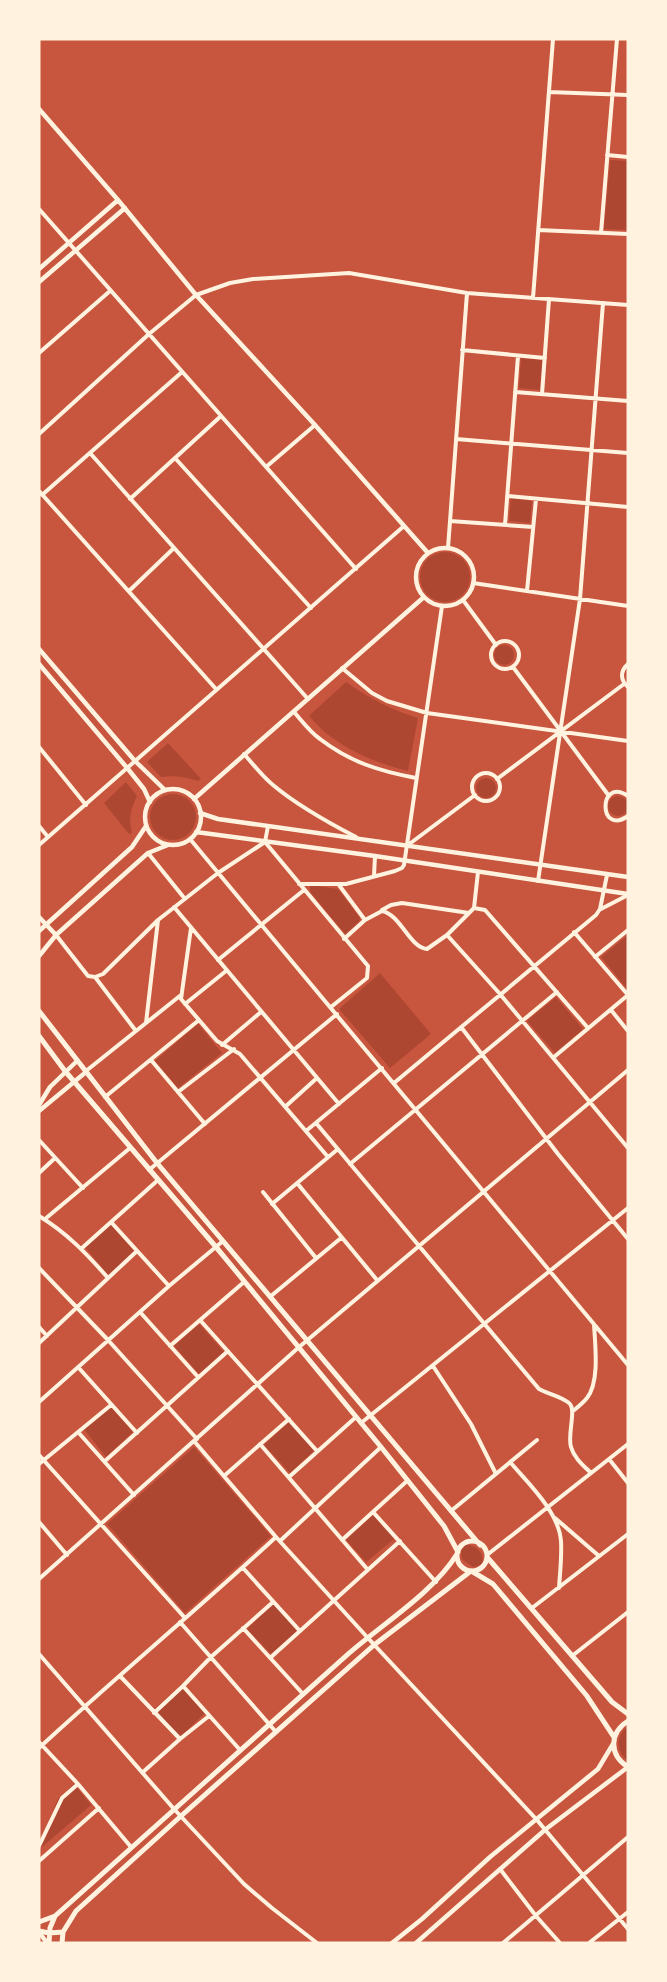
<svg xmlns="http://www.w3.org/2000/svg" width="667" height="1982" font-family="'Noto Sans',sans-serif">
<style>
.green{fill:#ae4732}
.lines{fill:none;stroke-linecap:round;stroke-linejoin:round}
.minor{stroke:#fff3e0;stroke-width:4}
.tertiary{stroke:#fff3e0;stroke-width:4.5}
.secondary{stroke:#fff3e0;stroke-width:5}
</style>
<rect width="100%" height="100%" fill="#c8553d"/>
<path class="green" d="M610,160L628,161V230L604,229Z
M521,358L542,360L540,390L519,388Z
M511,498L532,501L530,523L509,521Z
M420 577a25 25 0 1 1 50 0a25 25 0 1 1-50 0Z
M494 655a10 10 0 1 1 20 0a10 10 0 1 1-20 0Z
M346,682C369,698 391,710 418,718L408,771C381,764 353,754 330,736C322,731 316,723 309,716Z
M168,743L201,779L198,781C185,777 175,775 161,777L147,762Z
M476 788a10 10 0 1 1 20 0a10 10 0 1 1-20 0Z
M126,782L137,796C131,809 128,819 132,833L129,834L104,803Z
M150 817a23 23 0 1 1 46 0a23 23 0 1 1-46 0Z
M608 806a10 10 0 1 1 20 0a10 10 0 1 1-20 0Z
M310,885L338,889L360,918L359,922L345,934L310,892Z
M628,935V990L601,957Z
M380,973L431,1034L390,1068L339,1009Z
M556,997L583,1029L555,1053L527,1021Z
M198,1024L222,1053L178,1088L155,1061Z
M111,1225L134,1251L108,1275L85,1247Z
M199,1324L224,1352L199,1374L174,1346Z
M109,1405L133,1432L106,1457L84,1429Z
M289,1422L314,1451L290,1473L264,1445Z
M194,1447L271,1536L185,1613L107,1524Z
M373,1515L394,1539L366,1562L346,1540Z
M465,1545C477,1545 485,1553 482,1565L473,1567L462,1559L461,1551Z
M273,1604L297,1631L271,1654L247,1629Z
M180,1686L205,1713L180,1737L154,1709Z
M628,1726V1761C615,1751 616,1736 628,1726Z
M74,1784L91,1805L42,1847L39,1845L58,1799Z"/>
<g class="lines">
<path class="minor" d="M549,92L628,95
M607,155L628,157
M39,209L356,569
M538,230L628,234
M601,233L617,39
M533,298L553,39
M462,350L545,358
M39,353L110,291
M515,392L628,401
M542,394L549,299
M39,434L149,334L196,295L230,283L253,279L349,273L467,293L628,305
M456,439L628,453
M90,453L308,699
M175,458L311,608
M266,467L315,425
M39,491L216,689
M42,495L182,372
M507,496L628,507
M130,499L221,416
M450,521L533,527
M505,525L518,356
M448,548L467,293
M473,583L628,606
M129,591L174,548
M527,591L536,499
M463,600L496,645
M491 655a14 14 0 1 1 28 0a14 14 0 1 1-28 0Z
M628,664C620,671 620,680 628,687
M513,667L609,796
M342,668L372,693L387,701L427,713L628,741
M294,712C302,721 310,732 320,739C350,762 379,771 416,778
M39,747L86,805
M244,754C253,764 262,776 273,785C298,806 327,822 356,837
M472 787a14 14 0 1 1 28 0a14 14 0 1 1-28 0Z
M497,779L624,684
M628,796C598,776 598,837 628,816
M39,826L48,837
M190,839L628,1365
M265,842L368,966L367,978L331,1007
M39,845L404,526
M408,845L475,795
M148,853L185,899
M374,876L375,856
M538,881L580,599L603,303
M299,884H346L395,871L402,868L404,865L442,606
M339,885L365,920
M174,907L339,1104
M474,908L478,872
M601,909L628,895
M382,910L391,905L402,903L469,913
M191,928L181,999L217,1041L240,1054L328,1157
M574,932L628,995
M56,935L88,976L95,977L103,974L158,920L218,873L265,842L268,826
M447,935L500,994L628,1148
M344,939L365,920L382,911C401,915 409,947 427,949L447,935L474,908L485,910L588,1028
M595,957L628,930
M218,960L304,890
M95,977L136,1031
M185,1004L226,971
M611,1010L628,1031
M146,1023L158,920
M461,1027L558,1154L628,1239
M222,1045L261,1012
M554,1057L628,995
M151,1060L205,1124
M86,1071L181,995
M394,1083L596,915L600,909L607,875
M178,1092L234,1049
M105,1097L199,1020
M286,1106L317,1078
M316,1123L539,1389C548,1394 561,1396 569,1403C577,1409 567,1435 571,1447C574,1458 584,1466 591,1473
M306,1131L382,1068
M39,1140L83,1188
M350,1164L557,992
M149,1170L337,1014
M39,1173L55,1158
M297,1183L377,1280
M263,1192L316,1258
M272,1204L338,1149
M39,1216C67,1233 87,1254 108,1278
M45,1219L130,1148
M111,1222L169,1286
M82,1248L158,1180
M39,1268L108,1340L197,1439
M271,1296L341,1238
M140,1312L198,1377
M200,1320L317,1451
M39,1327L47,1336
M39,1343L137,1251
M170,1346L244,1282
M433,1366L471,1424L496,1474
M78,1367L137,1433
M39,1402L169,1286L223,1241
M573,1411C578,1407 583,1403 587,1398C600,1382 595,1344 594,1324
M361,1423L628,1208
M78,1432L134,1495
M194,1441L276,1537L367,1637L537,1820L628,1929
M260,1444L368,1570
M39,1455L185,1618
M609,1459L628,1483
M105,1461L228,1351
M510,1462C528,1483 559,1512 561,1541C562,1556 560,1572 559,1588
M39,1464L111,1405
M224,1476L289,1419
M289,1477L356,1417
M451,1511L537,1440
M373,1512L436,1582
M555,1518L599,1556
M39,1522L67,1555
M342,1540L407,1481
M280,1541L381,1447
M487,1555L628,1444
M243,1568L300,1631
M39,1579L298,1348L628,1070
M532,1608L628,1534
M180,1622L276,1732
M243,1628L303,1694
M39,1654L174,1809L244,1884L272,1908L317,1943
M572,1656L628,1612
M270,1658L400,1541
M120,1676L180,1739
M183,1686L240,1750
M154,1713L183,1686L211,1657L273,1602
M39,1742L78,1784
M39,1748C117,1676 198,1609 276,1537
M143,1772L180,1739L209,1716
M39,1846L62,1798L78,1784L131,1847
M39,1861L99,1808
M500,1869L536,1916L560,1943
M503,1943L628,1837
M589,1943L628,1912"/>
<path class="tertiary" d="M39,109L118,200L196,295L315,425L428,553
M39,269L118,200
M39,282L125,208
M416 577a29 29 0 1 1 58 0a29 29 0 1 1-58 0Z
M39,649L135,761L165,790
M39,664L128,769L144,789L150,802
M145 817a28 28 0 1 1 56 0a28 28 0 1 1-56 0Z
M194,799L424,597
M200,813L218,819L628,877
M196,832L375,856L628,894
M39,917L56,935
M39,931L132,847L146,826
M39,956L56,935L148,853L168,845
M39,1105L50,1087L77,1061
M39,1111L86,1072
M39,1932L47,1943
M392,1943L422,1919L490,1857L598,1769L613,1744
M416,1943L546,1829L628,1767"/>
<path class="secondary" d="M39,1011L157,1163L480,1545
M39,1036L65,1071L216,1247L381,1447L444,1526L458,1552
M457 1556a15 15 0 1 1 30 0a15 15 0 1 1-30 0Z
M487,1557L612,1702L628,1714
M473,1572L493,1584L587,1696L614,1737
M628,1721C609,1733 609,1755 628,1767
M39,1922L55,1916L64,1908C159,1824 252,1739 347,1655C382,1624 433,1593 457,1554
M39,1931L49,1933L63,1932
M49,1943L50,1928L55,1916
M62,1943L63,1932L76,1911L181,1816L374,1645L471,1571"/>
</g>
<rect width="667" height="1982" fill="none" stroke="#fff3e0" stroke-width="81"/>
</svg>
